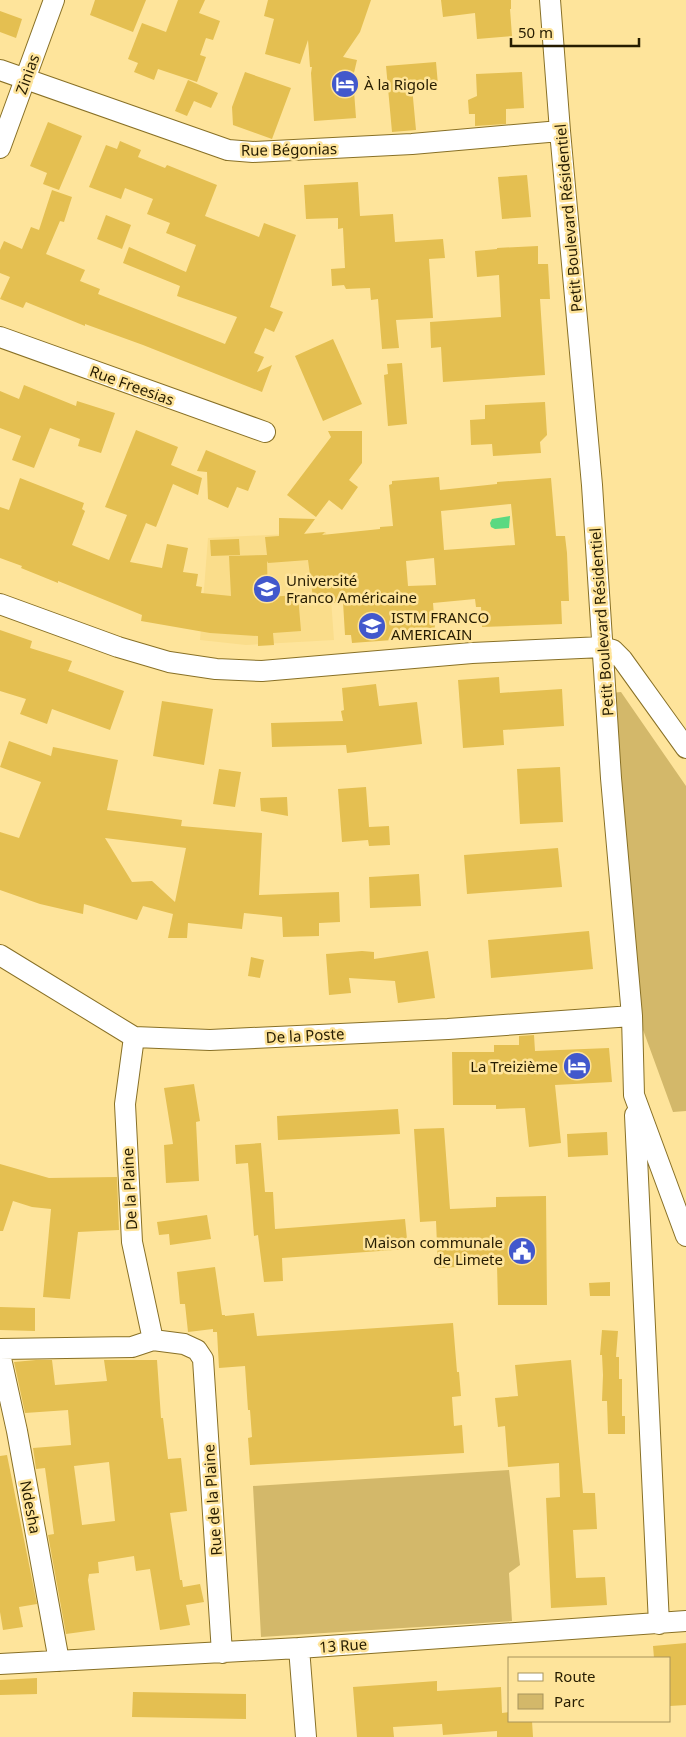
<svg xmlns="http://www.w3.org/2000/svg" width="686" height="1737" font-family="'Noto Sans',sans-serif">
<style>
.built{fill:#fadd8b}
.green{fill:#d3b86a}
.water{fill:#5bd981}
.building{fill:#e4bf51;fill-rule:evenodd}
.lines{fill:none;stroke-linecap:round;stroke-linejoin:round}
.minor-casing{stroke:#887026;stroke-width:22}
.minor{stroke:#fff;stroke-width:20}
.labels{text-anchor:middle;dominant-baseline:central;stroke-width:5;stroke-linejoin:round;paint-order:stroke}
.street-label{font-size:15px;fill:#261c00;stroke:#fee49b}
.poi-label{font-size:15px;fill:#261c00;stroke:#fee49b;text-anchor:start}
</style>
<rect width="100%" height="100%" fill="#fee49b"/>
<path class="built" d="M326,532L334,640L246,645L200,640L208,538Z"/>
<path class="green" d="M621,692L686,786V1111L673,1112L642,1027L610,693Z
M509,1470L520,1565L509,1573L512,1621L261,1637L253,1486Z"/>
<path class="water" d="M510,516L509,528L495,529L491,527L490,523L492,519Z"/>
<path class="building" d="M95,0H146L133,32L90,15Z
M178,0H205L199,13L220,21L213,40L206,38L200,55L206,57L197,82L158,69L154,80L134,72L138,63L128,59L142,23L166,32Z
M268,0H371L360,32L343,57L357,60L353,77L356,118L314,121L311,73L312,67H310L308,40L300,64L265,54L274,19L264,16Z
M441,0H511V9H510L512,36L477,39L475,13L443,17Z
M0,11L22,19L16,38L0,32Z
M436,62L438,85L412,87L416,130L392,132L386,66Z
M245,72L291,88L272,139L233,125L232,107Z
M522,72L524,108L506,109V124L475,126V114H469L468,100L477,96L476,74Z
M188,80L218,93L211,108L194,101L187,116L175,111Z
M48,122L82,136L59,190L43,184L47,173L30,166Z
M120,141L141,150L138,157L165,168L167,165L217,185L205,216L259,237L264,223L296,235L270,307L283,312L274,332L265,328L254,353L264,357L257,372L272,365L262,392L143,345L85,324V326L26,302L23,308L0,299L10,277L0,273V250L4,241L22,249L31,227L39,230L52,190L72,197L64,222L60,221L46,254L85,270L80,281L100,289L98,294L225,344L237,317L177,296L180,286L123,263L129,247L186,272L196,245L166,233L170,223L147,214L153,199L125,188L121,199L89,187L106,145L117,149Z
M527,175L531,217L502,219L498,177Z
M358,182L360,216L393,214L395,242L443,239L445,258L429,259L433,318L396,320L399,348L382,349L378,299L371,300L370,288L346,289L344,285L332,286L331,269L345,268L343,228L338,229V218L306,219L304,185Z
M106,215L131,225L122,249L97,239Z
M538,246V264H548L550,299H540L545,375L443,382L441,347L431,348L430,322L501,317L499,275L477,277L475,251L497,249V248Z
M333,339L362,404L323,421L295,356Z
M402,363L407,424L388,426L384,375L388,374L387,364Z
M24,385L76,406L77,401L115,413L101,453L78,446L80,439L50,428L34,468L12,460L21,436L0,428V391L19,399Z
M545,402L547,435L540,442L541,453L493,456L492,444L471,445L470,420L485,419V405Z
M136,430L178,447L171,465L202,478L198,495L173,484L156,527L146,523L130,562L162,568L167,544L188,548L183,572L198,574L196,586L202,587L201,593L231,596L229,556L267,555L265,537L279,536V518L315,519L304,534L325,532L322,535L380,529V527L393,526L389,485L392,484V481L439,477L440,490L497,484V482L551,478L556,536H565L567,553L569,601H561L562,624L482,627L481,607H476L475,599L433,603L435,629L405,631L406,639L352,643L351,635H345L343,602L314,605L308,560L268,563L267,561L268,597L298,595L301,631L273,633L274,645L258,646V636L210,633L141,621L142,615L58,581V583L21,568L22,566L0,558V507L9,510L20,478L84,503L82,509L85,511L72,545L109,560L127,515L105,507ZM511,504L515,545L444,550L441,511ZM434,558L436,585L408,586L406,561Z
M328,431H362V463L349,480L358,487L342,510L329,500L316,517L287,495L331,437Z
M206,450L256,471L248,491L237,487L228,508L208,499L207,472L197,471Z
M239,539L240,555L211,556L210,540Z
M0,630L32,641L30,648L72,661L68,671L124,691L110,730L52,709L47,724L20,714L26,699L0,691Z
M499,677L500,693L562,689L564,726L503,730L504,745L463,748L458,680Z
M376,684L379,706L417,702L422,744L347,753L346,745L272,747L271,723L343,721L341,711L344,710L342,688Z
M162,701L213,709L204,765L153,756Z
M9,741L51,756L53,747L118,760L107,810L182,820L181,826L262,833L259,895L339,892L340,922L319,923V936L283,937L282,917L244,913L242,929L188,923L187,938H168L173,914L143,906L137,920L84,904L83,914L40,904L0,890V832L19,838L41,782L0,767ZM105,838L186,848L175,902L152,881L132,882Z
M560,767L563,822L520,824L517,769Z
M219,769L241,772L235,807L213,804Z
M366,787L369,827L389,826L390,845L369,846L368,840L342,842L338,789Z
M287,797L288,816L261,811L260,798Z
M558,848L562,887L467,894L464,855Z
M419,874L421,906L370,908L369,877Z
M589,931L593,969L491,978L488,940Z
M362,951L374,952V959L428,951L435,998L398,1003L395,981L349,978L351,993L329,995L326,954Z
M251,957L264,960L260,978L248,976Z
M534,1035L535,1051L609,1048L612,1082L555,1085L561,1143L529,1147L525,1108L496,1109V1105H453L452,1052H494V1045H519V1036Z
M194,1084L200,1121L196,1122L199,1181L166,1183L164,1145L173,1144L164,1088Z
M398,1109L400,1134L278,1140L277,1116Z
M444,1128L450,1209L496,1207V1197L546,1196L547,1305H498L497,1265L438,1268L436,1221L420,1222L414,1129Z
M607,1132L608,1155L568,1157L567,1134Z
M261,1143L265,1192H273L275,1229L405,1219L408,1249L282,1258L283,1281L264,1282L258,1235L254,1236L248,1163L236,1164L235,1145Z
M0,1164L49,1178L117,1177L119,1230L78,1232L70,1299L43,1297L51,1209L32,1207L13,1201L3,1231H0Z
M207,1215L211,1239L170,1245L169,1234L159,1235L157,1222Z
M215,1267L222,1315H225V1316L254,1313L257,1336L453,1323L457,1372H459L461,1396L452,1397L454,1426L462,1425L464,1453L250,1465L248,1438L252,1437L250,1410H248L245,1366L219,1368L217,1332H213V1329L188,1332L185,1304H180L177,1272Z
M610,1282V1296H590L589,1283Z
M0,1307L35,1308V1331L0,1330Z
M602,1330L618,1331L616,1357H619V1379H622V1416H625V1434H608L607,1401H602L603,1375L602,1355H600Z
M36,1360H52L55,1385L107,1381L104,1360H157L161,1418H163L168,1459L181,1458L187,1511L170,1513L180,1580H182L183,1587L200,1584L204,1602L186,1605L190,1625L160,1630L150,1569L136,1571L134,1556L98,1562L99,1573L89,1574L88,1580L95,1630L66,1634L48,1535L54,1534L45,1468L36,1469L33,1448L71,1445L68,1410L25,1413L14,1362ZM109,1462L115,1521L82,1525L74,1466Z
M571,1360L583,1493H595L597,1529L573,1530L576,1578L605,1577L607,1605L551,1608L546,1498L560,1497L559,1463L508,1467L505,1426L498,1427L495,1398L518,1396L515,1365Z
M7,1455L37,1604L19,1607L23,1627L3,1630L0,1612V1456Z
M686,1643V1705L670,1706V1658H654L653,1646Z
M37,1678V1694L0,1695V1680Z
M437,1681V1691L501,1687L502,1713L510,1712V1721H532L533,1737H497V1731L443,1735L442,1724L393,1727L394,1737H357L353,1687Z
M133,1692L246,1694V1719L132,1717Z"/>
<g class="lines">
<defs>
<path id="minor" d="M550,0L560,131L592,485L611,778L632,1016L634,1095L686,1236
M0,70L228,150L253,152L412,144L560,131
M0,148L54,0
M0,337L265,432
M0,604L118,647L169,662L216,669L262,671L472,653L603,647L613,650L622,659L686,748
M0,955L134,1037L210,1040L448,1029L632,1016
M134,1037L125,1104L132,1242L153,1340
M635,1115L659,1624
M0,1349L132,1347L153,1340L184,1344L197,1350L203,1359L222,1653
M0,1354L17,1431L59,1661
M299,1648L306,1737
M0,1664L299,1648L686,1621"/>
</defs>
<use href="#minor" class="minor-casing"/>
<use href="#minor" class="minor"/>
</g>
<defs>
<symbol id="hotel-disc" viewBox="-11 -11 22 22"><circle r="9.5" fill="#4258cc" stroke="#fee49b"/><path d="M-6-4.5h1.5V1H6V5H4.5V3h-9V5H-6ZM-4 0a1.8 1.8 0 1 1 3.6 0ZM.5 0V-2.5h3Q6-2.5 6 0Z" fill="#fff"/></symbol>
<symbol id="university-disc" viewBox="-11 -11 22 22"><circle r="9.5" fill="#4258cc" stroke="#fee49b"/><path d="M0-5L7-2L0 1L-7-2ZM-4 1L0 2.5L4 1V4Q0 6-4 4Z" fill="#fff"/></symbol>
<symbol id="civic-disc" viewBox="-11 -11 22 22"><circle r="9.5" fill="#4258cc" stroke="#fee49b"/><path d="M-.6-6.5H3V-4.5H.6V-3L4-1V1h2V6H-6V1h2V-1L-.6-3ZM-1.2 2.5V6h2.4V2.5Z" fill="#fff"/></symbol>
</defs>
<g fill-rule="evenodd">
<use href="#hotel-disc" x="329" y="68" width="32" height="32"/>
<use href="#university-disc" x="251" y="573" width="32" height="32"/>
<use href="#university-disc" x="356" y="610" width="32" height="32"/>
<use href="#hotel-disc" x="561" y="1050" width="32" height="32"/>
<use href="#civic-disc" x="506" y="1235" width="32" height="32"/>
</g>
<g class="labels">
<g class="street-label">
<text transform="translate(27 74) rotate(-70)">Zinias</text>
<text transform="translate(289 149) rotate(-1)">Rue Bégonias</text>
<text transform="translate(568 218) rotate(-95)">Petit Boulevard Résidentiel</text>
<text transform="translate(132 385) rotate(20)">Rue Freesias</text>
<text transform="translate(601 622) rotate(-94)">Petit Boulevard Résidentiel</text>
<text transform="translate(305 1035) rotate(-3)">De la Poste</text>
<text transform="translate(129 1189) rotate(-93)">De la Plaine</text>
<text transform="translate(212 1500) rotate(-94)">Rue de la Plaine</text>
<text transform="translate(31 1507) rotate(79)">Ndesha</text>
<text transform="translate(343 1645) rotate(-4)">13 Rue</text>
</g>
<g class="poi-label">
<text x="364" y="84">À la Rigole</text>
<text x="286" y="580">Université<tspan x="286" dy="17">Franco Américaine</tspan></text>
<text x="391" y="617">ISTM FRANCO<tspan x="391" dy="17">AMERICAIN</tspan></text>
<text x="558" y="1066" text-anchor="end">La Treizième</text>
<text x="503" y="1242" text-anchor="end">Maison communale<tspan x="503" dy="17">de Limete</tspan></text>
</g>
</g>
<rect x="508" y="1657" width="162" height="65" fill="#fee49b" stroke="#a8945d"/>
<rect x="518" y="1673" width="25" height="8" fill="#ffffff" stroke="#a8945d"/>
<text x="554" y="1682" font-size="15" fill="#261c00">Route</text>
<rect x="518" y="1694" width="25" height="15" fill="#d3b86a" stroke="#a8945d"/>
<text x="554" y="1707" font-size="15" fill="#261c00">Parc</text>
<path d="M511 38v8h128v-8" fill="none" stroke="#261c00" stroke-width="2.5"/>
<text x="518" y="38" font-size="15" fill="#261c00" stroke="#fee49b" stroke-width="4" paint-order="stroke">50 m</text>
</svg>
